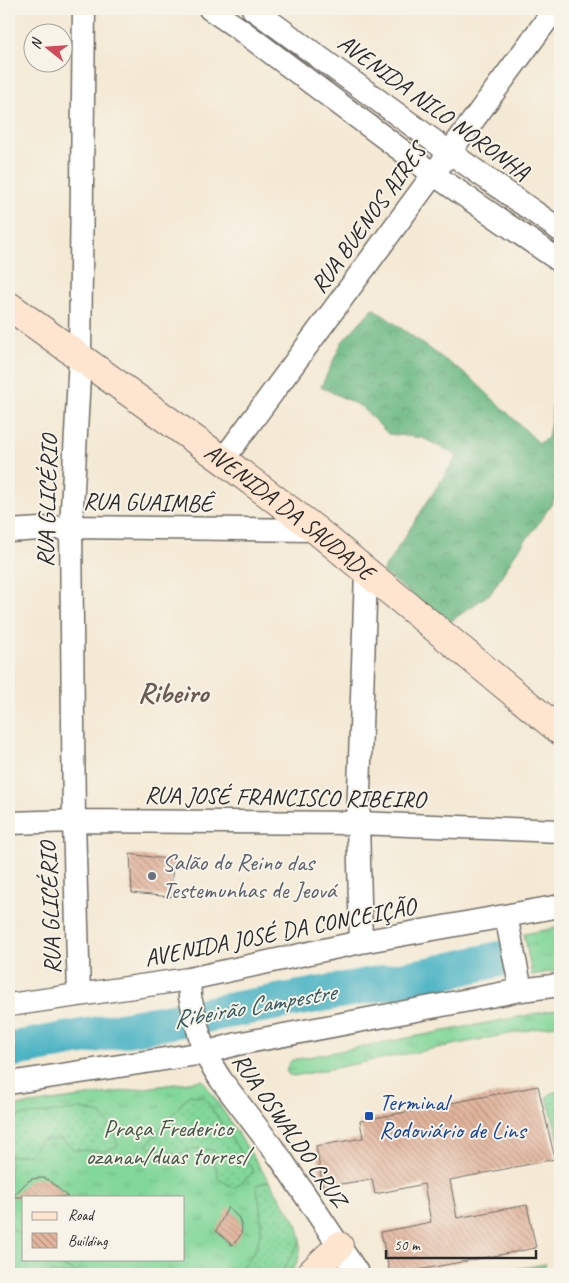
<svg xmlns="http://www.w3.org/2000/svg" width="569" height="1283" font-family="Caveat,sans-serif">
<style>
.grass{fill:url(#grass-tufts);stroke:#568162;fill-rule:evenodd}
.forest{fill:url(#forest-crowns);stroke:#4a7256}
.garden{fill:url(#garden-dots);stroke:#568162}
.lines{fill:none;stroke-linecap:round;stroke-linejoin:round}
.river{stroke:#45b1c3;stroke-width:36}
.building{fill:url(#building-back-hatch)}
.street-casing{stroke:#716e66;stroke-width:25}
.secondary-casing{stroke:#716e66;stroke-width:30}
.street{stroke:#fff;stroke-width:22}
.secondary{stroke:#fde5d0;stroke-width:28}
.worship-dot{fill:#6b7280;stroke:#f7f3e8;stroke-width:2}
.transit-dot{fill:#1a4fb4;stroke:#f7f3e8;stroke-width:2}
.labels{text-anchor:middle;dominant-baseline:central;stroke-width:4;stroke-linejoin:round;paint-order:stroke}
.street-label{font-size:24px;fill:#2b2b2b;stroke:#f7f3e8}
.worship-label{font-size:24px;fill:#5b616d;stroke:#f7f3e8;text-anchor:start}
.transit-label{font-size:24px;fill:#164399;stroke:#f7f3e8;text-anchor:start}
.park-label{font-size:24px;fill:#415647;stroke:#f7f3e8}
.water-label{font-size:25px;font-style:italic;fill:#345a60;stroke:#f7f3e8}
.district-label{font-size:29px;font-weight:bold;fill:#6b5b53;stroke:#f7f3e8}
</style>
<defs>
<pattern id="grass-tufts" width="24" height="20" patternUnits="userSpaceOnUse" patternTransform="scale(1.25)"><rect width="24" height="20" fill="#82d79a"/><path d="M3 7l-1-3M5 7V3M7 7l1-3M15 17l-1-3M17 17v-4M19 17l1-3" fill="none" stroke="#70b985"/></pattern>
<pattern id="forest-crowns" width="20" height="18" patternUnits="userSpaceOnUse" patternTransform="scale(1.25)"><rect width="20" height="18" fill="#69b882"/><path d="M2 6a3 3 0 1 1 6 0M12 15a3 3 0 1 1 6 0" fill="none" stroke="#57966b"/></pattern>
<pattern id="garden-dots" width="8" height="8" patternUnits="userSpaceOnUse" patternTransform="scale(1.25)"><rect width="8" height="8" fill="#82d79a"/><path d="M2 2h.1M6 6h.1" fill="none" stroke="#70b985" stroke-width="1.8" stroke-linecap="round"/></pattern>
<pattern id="building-back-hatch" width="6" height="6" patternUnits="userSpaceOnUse" patternTransform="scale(1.25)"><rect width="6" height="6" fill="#e2b59d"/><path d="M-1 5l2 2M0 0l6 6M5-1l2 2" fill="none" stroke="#b79380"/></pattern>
</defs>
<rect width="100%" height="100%" fill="#f7f3e8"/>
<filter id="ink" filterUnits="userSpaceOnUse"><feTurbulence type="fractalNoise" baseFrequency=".02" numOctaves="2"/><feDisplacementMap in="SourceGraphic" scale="10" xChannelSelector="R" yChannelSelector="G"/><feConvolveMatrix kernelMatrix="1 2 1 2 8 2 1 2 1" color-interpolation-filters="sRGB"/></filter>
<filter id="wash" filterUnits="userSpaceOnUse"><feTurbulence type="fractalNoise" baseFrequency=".0096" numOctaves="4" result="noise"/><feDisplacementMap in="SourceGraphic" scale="20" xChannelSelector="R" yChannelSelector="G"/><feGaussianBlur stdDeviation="1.12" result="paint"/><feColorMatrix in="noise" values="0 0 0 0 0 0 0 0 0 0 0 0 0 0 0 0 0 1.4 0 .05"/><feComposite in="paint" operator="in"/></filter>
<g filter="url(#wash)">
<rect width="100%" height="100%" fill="#f4e9d4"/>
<path class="grass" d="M560,927V970L532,975L524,934Z
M560,1009V1024L294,1076L289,1075L286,1071L288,1065L292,1060Z
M203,1080L297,1224C302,1244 303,1256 290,1274H12L9,1268V1107ZM24,1197H184V1259H24Z
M546,1264L541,1274H484Z"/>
<path class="forest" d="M373,308L472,379L539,443L548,438L552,416L553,388L560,380V491L539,523L515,554L491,593L448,623L382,572L457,456L423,438L388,434L362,407L321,387L342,342Z"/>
<path class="garden" d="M560,1090V1145L547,1097L552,1093Z
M189,1095L204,1097L254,1172L234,1188L219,1179L214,1162V1150L193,1149L178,1155L146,1146Z
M82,1109L101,1114L113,1131L118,1145L107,1151L75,1150L62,1139L41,1140L30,1154L15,1156L9,1155V1117Z
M269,1181L297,1224L301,1239L282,1272L279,1274H238L237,1272C242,1266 248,1260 252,1254C266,1232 261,1209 256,1185Z
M9,1226L24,1237V1259H52L56,1264L82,1274H15L9,1262Z"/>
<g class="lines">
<path class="river" d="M9,1050L434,974L499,959"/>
</g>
<g id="blocks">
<path class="building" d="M130,854L173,860L171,897L132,893Z
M538,1086L555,1159L450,1180L457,1218L527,1205L536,1248L397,1274H390L381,1232L431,1222L424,1184L375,1194L372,1179L323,1187L316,1146L363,1138L360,1121Z
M38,1178H44L50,1181L68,1197H12L27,1182L32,1179Z
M228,1207L239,1218L242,1228L241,1234L238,1239L232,1245L216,1231Z"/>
</g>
</g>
<g filter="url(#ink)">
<use href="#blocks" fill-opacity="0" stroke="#716e66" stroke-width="1"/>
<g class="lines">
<defs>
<path id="street" d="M210,9L238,28L433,174L560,261
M253,9L449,152L560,230
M223,460L555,9
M9,531L71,527L316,530
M9,823L74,821L358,823L560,831
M506,916L521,990
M361,942L358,823L366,571
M189,979L190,997L204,1053L221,1080L281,1159L358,1274
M79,995L74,821L71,527L80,357L84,9
M9,1005L189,979L361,942L560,906
M9,1083L204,1053L237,1044L521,990L560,985"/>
<g id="secondary">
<path id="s1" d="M9,306L223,460L316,530L560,731"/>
<path d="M310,1274L339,1246"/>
</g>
</defs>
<use href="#street" class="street-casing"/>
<use href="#secondary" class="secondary-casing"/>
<use href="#street" class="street"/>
<use href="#secondary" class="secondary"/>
</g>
</g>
<circle class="worship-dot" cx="152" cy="876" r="5"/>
<rect class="transit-dot" x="364" y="1111" width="10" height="10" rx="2.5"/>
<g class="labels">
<g class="street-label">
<text transform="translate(434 107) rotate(36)">AVENIDA NILO NORONHA</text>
<text transform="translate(368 218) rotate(-54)">RUA BUENOS AIRES</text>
<text transform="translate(47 501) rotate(-88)">RUA GLICÉRIO</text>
<text transform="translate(148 502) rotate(1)">RUA GUAIMBÊ</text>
<text stroke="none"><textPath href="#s1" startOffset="348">AVENIDA DA SAUDADE</textPath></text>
<text transform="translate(285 797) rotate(1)">RUA JOSÉ FRANCISCO RIBEIRO</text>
<text transform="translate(50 908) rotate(-92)">RUA GLICÉRIO</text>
<text transform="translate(280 932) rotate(-11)">AVENIDA JOSÉ DA CONCEIÇÃO</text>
<text transform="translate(290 1130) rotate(55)">RUA OSWALDO CRUZ</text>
</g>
<g class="worship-label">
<text x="162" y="862">Salão do Reino das<tspan x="162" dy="28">Testemunhas de Jeová</tspan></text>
</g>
<g class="transit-label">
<text x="379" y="1102">Terminal<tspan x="379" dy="28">Rodoviário de Lins</tspan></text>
</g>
<g class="park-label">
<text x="168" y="1128">Praça Frederico<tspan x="168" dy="28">ozanan/duas torres/</tspan></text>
</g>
<g class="water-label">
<text transform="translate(254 1006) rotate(-10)">Ribeirão Campestre</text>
</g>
<g class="district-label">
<text x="173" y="692">Ribeiro</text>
</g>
</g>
<rect width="569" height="1283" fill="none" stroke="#f7f3e8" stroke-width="30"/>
<rect x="22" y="1196" width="162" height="65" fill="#f7f3e8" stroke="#a5a39c"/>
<rect x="32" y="1212" width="25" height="8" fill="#fde5d0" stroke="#a5a39c"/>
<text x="68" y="1220" font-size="15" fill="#2b2b2b">Road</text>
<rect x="32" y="1233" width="25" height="15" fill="url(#building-back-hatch)" stroke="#a5a39c"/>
<text x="68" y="1246" font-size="15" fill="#2b2b2b">Building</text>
<g transform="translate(48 48) rotate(287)"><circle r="24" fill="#f7f3e8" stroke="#a5a39c"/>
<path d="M0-4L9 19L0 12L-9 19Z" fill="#d1495b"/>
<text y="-8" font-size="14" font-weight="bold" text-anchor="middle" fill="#2b2b2b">N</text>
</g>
<path d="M386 1250v8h150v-8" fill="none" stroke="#2b2b2b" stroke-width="2.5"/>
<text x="394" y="1250" font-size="15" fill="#2b2b2b" stroke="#f7f3e8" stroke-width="4" paint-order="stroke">50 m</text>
</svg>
